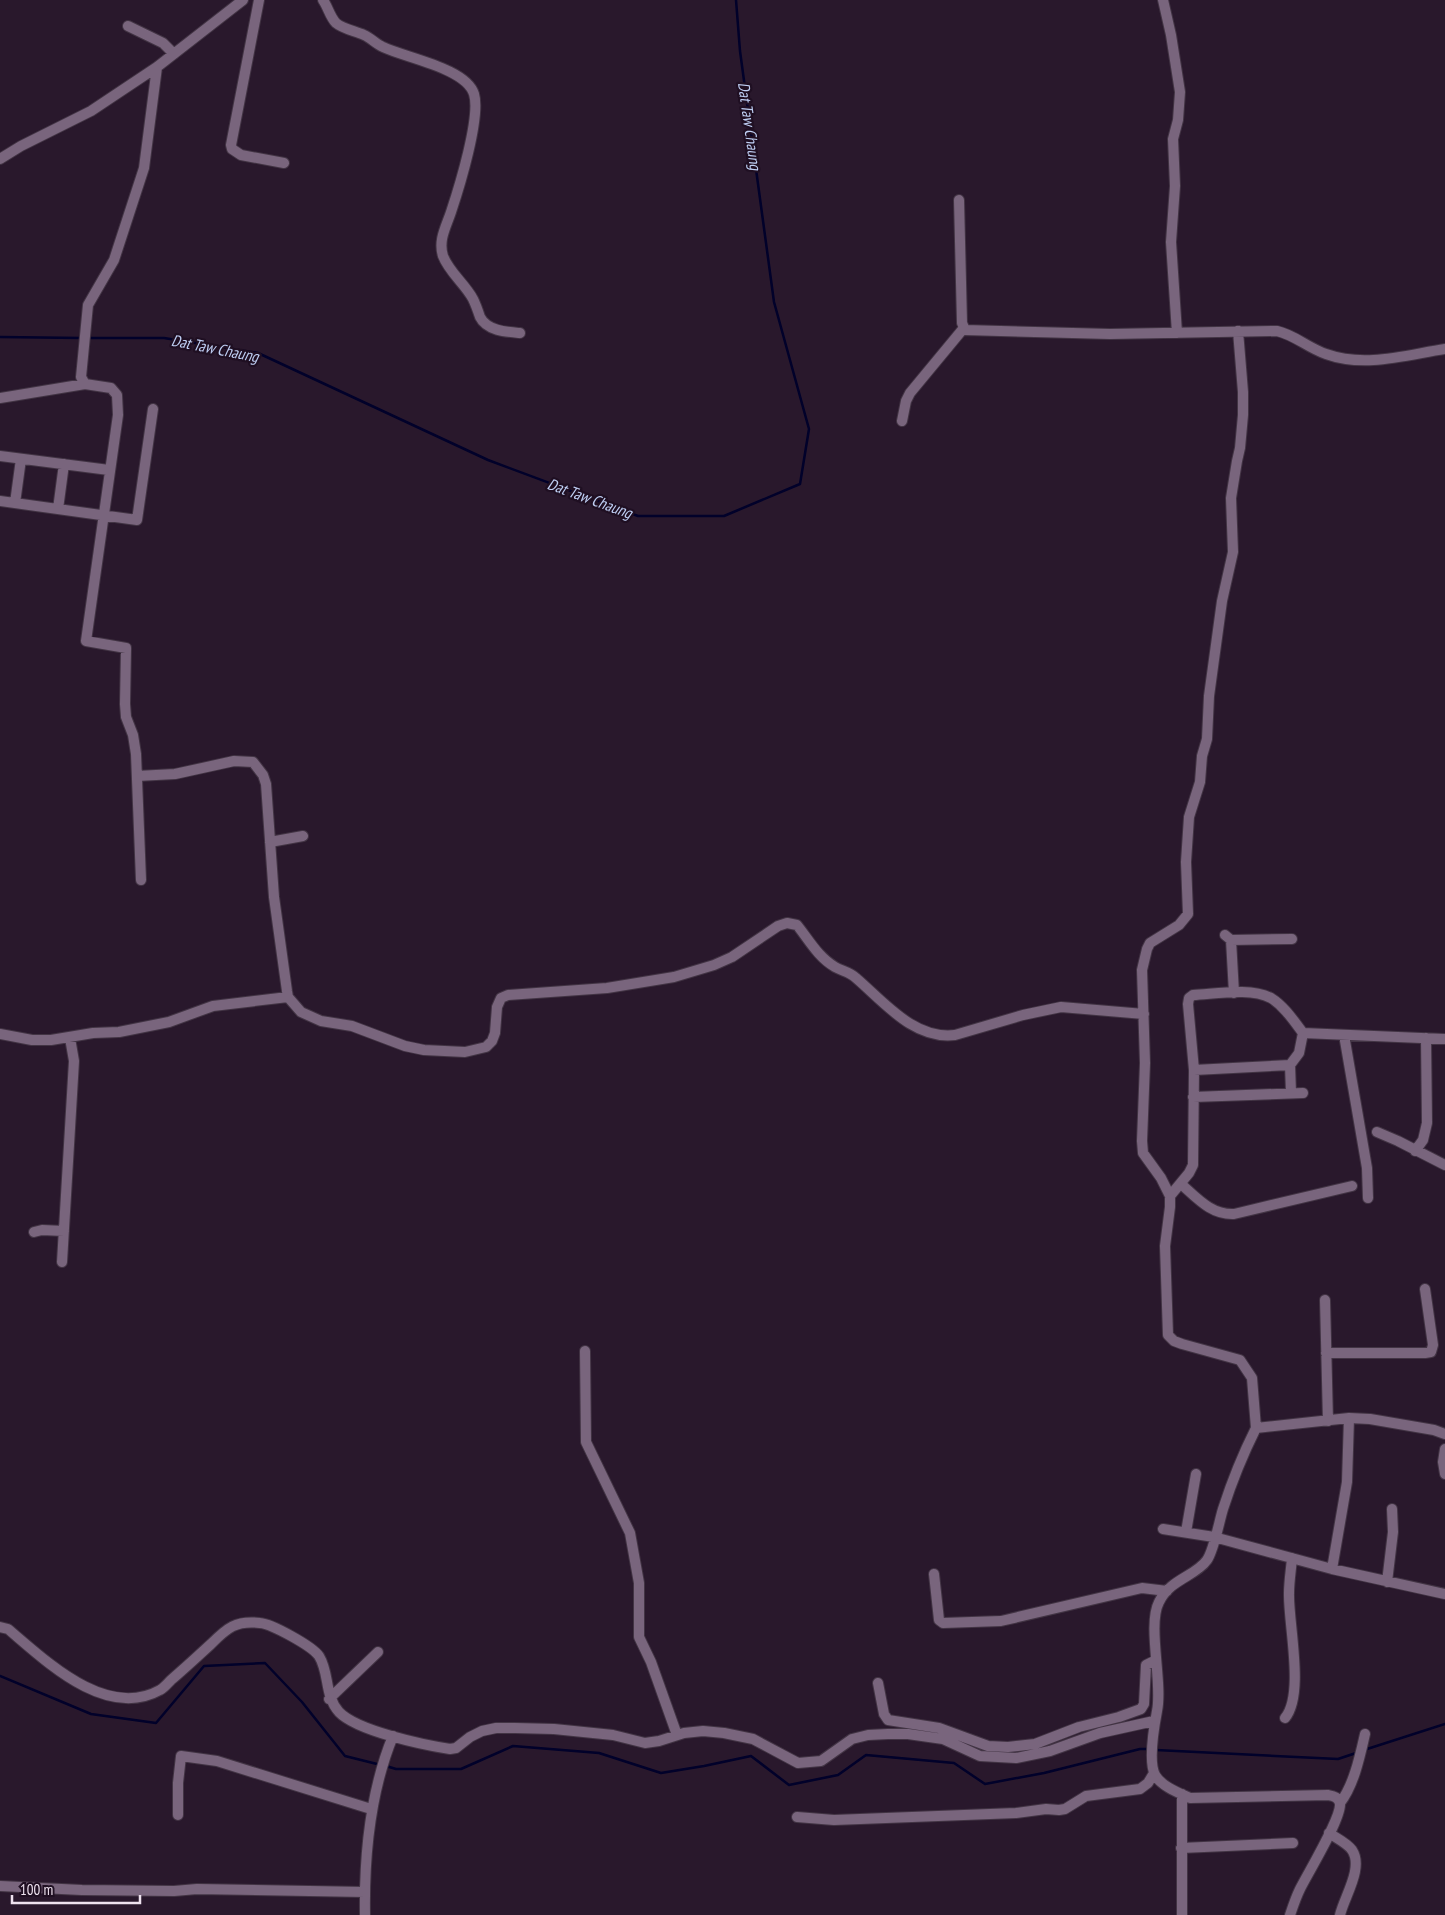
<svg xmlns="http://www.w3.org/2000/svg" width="1445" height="1915" font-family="'PT Sans Narrow',sans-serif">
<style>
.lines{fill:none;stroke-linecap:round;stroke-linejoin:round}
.stream{stroke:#01012a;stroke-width:2.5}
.minor-casing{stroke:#423444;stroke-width:12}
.minor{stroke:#79657d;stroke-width:10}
.labels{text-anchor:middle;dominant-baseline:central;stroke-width:4.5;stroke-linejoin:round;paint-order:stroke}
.water-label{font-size:16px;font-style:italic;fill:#bfcff4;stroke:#1f0f22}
</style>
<rect width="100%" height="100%" fill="#29182c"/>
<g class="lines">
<path class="stream" d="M0,337L81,338
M86,338H164L258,353L488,460L638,516H724L800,484L809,429L774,302L740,51L736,0
M0,1676L91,1714L156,1723L204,1666L265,1663L302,1702L345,1756L381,1765
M1156,1750L1338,1759L1356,1753
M1364,1750L1445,1724
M386,1766L396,1769H461L513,1746L599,1753L661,1773L704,1766L751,1756L789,1785L838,1775L866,1755L954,1763L985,1784L1044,1773L1140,1749H1150"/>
<defs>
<path id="minor" d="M259,0L231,145L232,149L241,155L284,163
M323,0C328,7 330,17 336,23C343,29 355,31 364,35C371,38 376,44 383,47C406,58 466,68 474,94C481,117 459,188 451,212C446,227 438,240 443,256C449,272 465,284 473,299C476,305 478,311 480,317C487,331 507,332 520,333
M1163,0L1171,35L1180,92L1178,120L1173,139L1175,186L1171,242L1177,333
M128,26L163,43L174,54
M0,159L21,146L91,111L157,67L243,0
M959,200L962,323L965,330L1110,334L1277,331C1295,335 1308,348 1326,354C1365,368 1406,355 1445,349
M1238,331L1243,392V415L1240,448L1237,461L1231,498L1233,552L1222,601L1209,696L1207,739L1202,756L1200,782L1189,817L1186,862L1188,914L1179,925L1150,943L1147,949L1142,970L1145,1063L1142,1141L1143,1153L1161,1178L1170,1196V1207L1165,1246L1168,1335L1174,1341L1182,1344L1240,1360L1252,1378L1256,1428
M0,398L85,384
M902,421L906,401L910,393L963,329
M0,456L109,470
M0,501L137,520L153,409
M15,503L21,459
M58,509L64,464
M137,776L175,774L234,761L253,762L263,775L266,784L274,897L287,991L288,997L301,1012L321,1021L352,1026L405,1046L424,1050L465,1052L486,1047L492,1041L495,1033L497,1007L501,998L508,995L607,988L674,977L714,965L732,957L778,926L787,923L797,925C809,940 818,957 835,967C842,971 850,972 856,978C884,1002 914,1040 955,1035L1023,1015L1061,1007L1144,1014
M270,842L303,836
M141,880L136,754L133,735L126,717L125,704L126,648L86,641L118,415L117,395L111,388L85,384L81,377L88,305L114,260L144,168L157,67
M1225,935L1231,940L1234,993
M1231,940L1292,939
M1303,1033L1445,1039
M0,1034L32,1040H51L93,1033L119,1032L169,1022L213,1006L288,997
M1344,1035L1367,1168L1368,1198
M1290,1065L1291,1093
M1193,1097L1303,1093
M1377,1132L1398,1141L1445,1165
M1415,1151L1423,1140L1427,1123L1426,1038
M1181,1184C1197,1198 1211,1215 1234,1214L1352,1186
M1170,1196L1189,1173L1193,1165L1194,1070L1188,1004L1189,998L1193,995C1215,994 1251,987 1271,998C1284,1006 1294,1021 1303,1033L1299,1053L1290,1065L1194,1070
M34,1232L42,1230L64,1231
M62,1262L74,1061L70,1038
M1325,1300L1328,1421
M585,1351L586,1442L630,1533L639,1583V1637L651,1662L677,1735
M1326,1353H1425L1431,1352L1433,1345L1425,1289
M1445,1449L1443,1462L1445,1474
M1163,1529L1214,1537L1332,1569L1445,1594
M1186,1532L1196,1474
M1332,1569L1347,1482L1349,1418
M934,1574L939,1620L943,1623L1001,1621L1142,1588L1167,1591
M1387,1582L1393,1532L1392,1509
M0,1627L8,1629C46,1661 106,1720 160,1690C164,1688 168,1683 171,1680C185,1668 198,1656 211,1644C227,1628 236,1620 260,1623C272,1624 312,1646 319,1656C330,1674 324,1695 339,1712C357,1731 424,1745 450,1749L456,1748L470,1737L482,1731L496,1728H515L554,1729L613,1735L645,1743L659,1741L684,1733L703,1731L724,1733L753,1739L798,1763L821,1761L852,1739L868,1735L888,1734H908L943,1739L980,1756L1016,1758L1050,1751L1100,1733L1154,1721
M878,1683L884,1714L888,1720L939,1728L988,1746L1008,1747L1035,1744L1079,1727L1119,1717L1141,1709L1144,1704L1146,1665L1156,1660
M329,1699L378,1652
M1285,1718C1305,1694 1288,1623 1289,1593C1289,1582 1291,1570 1292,1558
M1182,1794V1915
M1340,1803C1354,1785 1360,1756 1365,1734
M178,1815V1783L181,1756L217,1761L371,1809
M797,1817L834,1820L1016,1813L1046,1809L1059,1810L1065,1809L1086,1796L1140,1789L1148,1783L1154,1773
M1329,1833C1336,1838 1347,1843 1352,1850C1364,1868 1344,1897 1340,1915
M1181,1848L1293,1843
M0,1886L82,1890L174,1891L197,1889L365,1892
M365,1915C364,1854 370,1792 393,1736
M1290,1915C1293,1906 1296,1897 1300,1889C1308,1873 1341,1819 1340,1804C1339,1797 1333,1796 1328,1795L1190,1798C1179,1793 1161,1786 1155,1775C1148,1761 1154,1727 1157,1711C1163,1683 1147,1625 1159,1602C1170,1579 1196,1576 1207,1560C1214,1550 1219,1522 1223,1509C1232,1481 1243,1454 1256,1428L1349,1418L1370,1419L1434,1430L1445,1434"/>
</defs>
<use href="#minor" class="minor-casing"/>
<use href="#minor" class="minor"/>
</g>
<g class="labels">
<g class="water-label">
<text transform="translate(750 126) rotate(82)">Dat Taw Chaung</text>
<text transform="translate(215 348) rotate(11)">Dat Taw Chaung</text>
<text transform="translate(590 498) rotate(20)">Dat Taw Chaung</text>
</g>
</g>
<path d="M12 1895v8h128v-8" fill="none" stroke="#eee2ef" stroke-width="2.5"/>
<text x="20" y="1895" font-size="15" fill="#eee2ef" stroke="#1f0f22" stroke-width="4" paint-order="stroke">100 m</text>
</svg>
